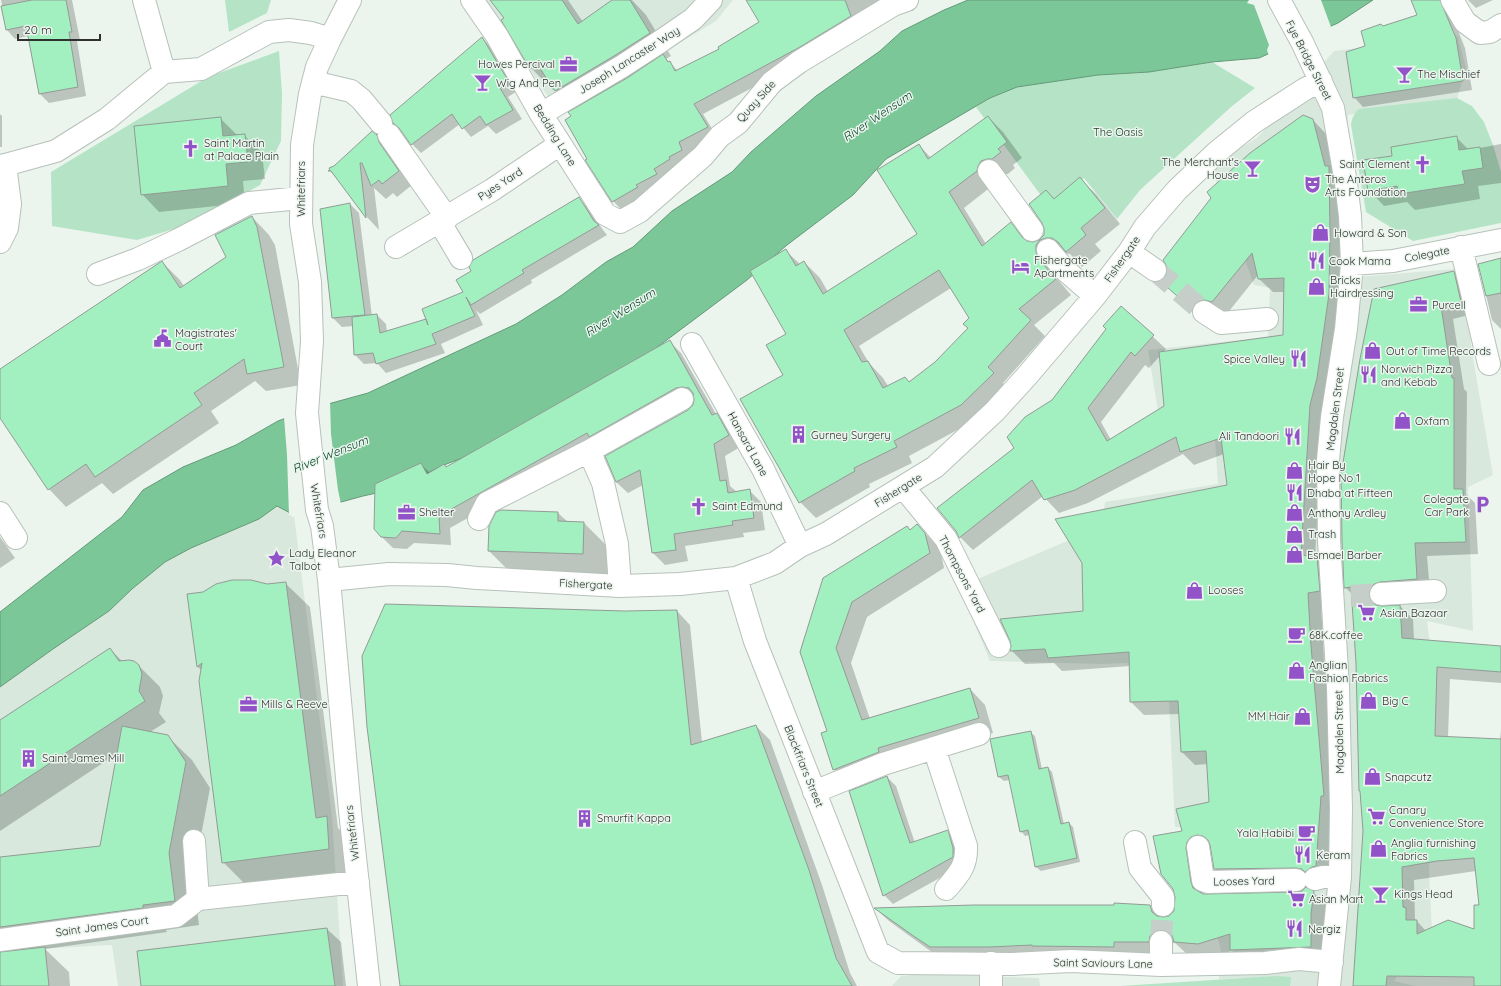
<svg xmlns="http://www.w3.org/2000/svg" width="1501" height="986" font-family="Quicksand,sans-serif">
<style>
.built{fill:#d8e8dd}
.green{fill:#b4e4c5}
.water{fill:#7bc798;stroke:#649a78}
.pier{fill:#ebf5ee}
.shadow{fill:#0003;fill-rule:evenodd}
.building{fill:#a2f0c0;stroke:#929b95;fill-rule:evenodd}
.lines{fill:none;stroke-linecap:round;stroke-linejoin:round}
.minor-tunnel{stroke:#c5cec8;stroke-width:22;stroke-dasharray:22 11;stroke-linecap:butt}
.minor-casing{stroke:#b7c1ba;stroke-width:24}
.minor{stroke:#fff;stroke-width:22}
.labels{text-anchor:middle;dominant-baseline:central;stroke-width:3;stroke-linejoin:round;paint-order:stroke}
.street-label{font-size:11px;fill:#2e312f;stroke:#ebf5ee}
.poi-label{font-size:11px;fill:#2e312f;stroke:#ebf5ee;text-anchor:start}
.park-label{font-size:11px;fill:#113320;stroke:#ebf5ee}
.water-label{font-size:12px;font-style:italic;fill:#044426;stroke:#ebf5ee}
</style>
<rect width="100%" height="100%" fill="#ebf5ee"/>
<path class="built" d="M484,0H733L716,21L560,115Z
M1458,36L1466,69L1457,98L1348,115L1347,148L1357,277L1466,268V307L1473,358L1493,475L1468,487L1473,631L1427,621L1435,683L1429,873L1432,930L1394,981L1415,986H1290V977L1219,979L1221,950L1188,828L1175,827L1167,661L1104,664L990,661L959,587L1102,526L1105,502L1218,484L1213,410L1159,417L1148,350L1268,337L1270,288L1254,285L1211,167L1258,137L1334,51Z
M277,506L294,515L332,817L343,986H118L112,945L0,951V687L53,649L109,611L132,589L165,562L191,548L259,519Z
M926,974L1039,978L1040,986H892L901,976Z"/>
<path class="green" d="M225,0H271L267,13L229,32Z
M279,51L282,93L281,141L260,185L194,223L137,240L52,226L51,172L208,77Z
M1212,62L1255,88L1231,107L1140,190L1117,219L1084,178L1048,205L976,107L990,98L1017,87L1098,75L1149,72Z
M1457,98L1472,106L1484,122L1493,145L1501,172V223L1413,241L1366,212L1351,125C1352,117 1354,114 1359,109Z
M1276,976L1291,977L1290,986H1120Z"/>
<path class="water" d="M968,0H1373L1338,23L1259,58L1212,62L1149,72L1098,75L1017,87L990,98L886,159L853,195L787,245L747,280L624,372L495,445L439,467L399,488L363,496L294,515L277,506L259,519L191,548L165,562L132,589L109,611L53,649L0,687V612L122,517L143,490L183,467L236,445L278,421L310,409L368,393L516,324L562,295L606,262L633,247L672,211L732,172L751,152L816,96L880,51L902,31L944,10Z"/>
<path class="pier" d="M1249,0H1321L1331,27L1269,56L1267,50L1269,45L1254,5L1247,3Z
M330,401L331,434L338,490L341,504L293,517L289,515L287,455L284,417L309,407Z"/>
<path class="shadow" d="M1,0H72L80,40L77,41L86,96L49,103L40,94L28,36L15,39L7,30Z
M491,0H568L583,22L614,0H632L646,15L671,56L666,59L678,71L720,49L761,22L747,0H894L810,57L703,114L717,137L689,153L692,160L623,211L613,201L588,160L572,116L575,110L555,89L553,90L531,68L506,18Z
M1412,0H1453L1457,28L1465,48L1472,90L1363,107L1354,97L1366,47L1383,27L1419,16Z
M1468,0H1493L1476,8Z
M482,38L491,47L517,91L508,97L522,119L496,134L488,126L471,137L460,124L421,153L412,144Z
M0,114L2,116V147H0Z
M988,117L1003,132L1022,158L1013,165L1015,168L1008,174H1003L992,186L964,208L986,244L1011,224L1029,243H1033L1040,241L1044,235L1046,191L1055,200L1080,179L1096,194L1120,224L1095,244L1101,251L1082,267L1070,254L1062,253L1051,268L1054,275L1071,295L1034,325L1045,336L1003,383L1009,389L976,420L909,456L912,463L869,484L870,487L816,518L800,502L785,375L787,334L786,251L800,264L804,262L820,278L828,292L918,235L919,145L931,158ZM951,288L970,318L969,329L936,363L909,383L888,386L883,378L869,363L859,346Z
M220,118L238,136L244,135L262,153L265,179L243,181L245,203L159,212L142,194Z
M1313,120L1326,134L1342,180V308L1323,419L1315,558H1317L1330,572L1332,604L1321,606L1324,660L1337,809L1329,879L1228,882L1215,869L1212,848H1210L1204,850L1199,862L1203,895L1313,892L1326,905L1324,960L1244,963L1232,951L1212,957L1188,955L1175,943L1168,944L1162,955L945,960L929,950L889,921L876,909L1150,906L1163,918L1169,917L1175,911L1183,831L1210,803L1208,764L1195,765L1182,752L1180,714L1144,715L1131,702L1130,666L1062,671L1054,663L1025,664L1011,650L1084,611L1228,486L1224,454L1194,465L1183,454L1088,503L1059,513L1043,496L973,550L960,537L1015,449L1107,329L1121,307L1166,349L1163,353L1284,336L1285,292H1273L1259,279L1258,275L1226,315L1206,322L1162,281ZM1160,356L1166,406L1111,440L1101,422L1145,365L1149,368Z
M376,135L390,150L412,185L397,197L393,193L386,199L374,188L379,230L367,217L340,182L330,171Z
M1456,137L1469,150L1501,144V183L1478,186L1480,199L1415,210L1407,202L1384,206L1369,190L1393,156Z
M579,199L588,208L603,230L607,235L531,280L532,283L480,314L476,310L483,325L441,344L445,353L386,373L377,363L364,364L355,355L354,326L342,327L333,318L321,210L350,204L359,213L372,316L377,315L386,324L387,332L425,320L464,292Z
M252,217L269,235L275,245L301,385L266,391L255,381L211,411L219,423L113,494L102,483L66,507L49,489L0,416V370L162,262L180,280L184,286L227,257Z
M1501,260V329L1492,320L1479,265Z
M1454,272L1466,285L1473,314L1453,319L1464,389L1467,392L1466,494L1475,503L1478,554L1427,556L1430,592L1383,601L1381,608L1400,606L1413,619L1414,640L1501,647V683L1450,679L1448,738L1500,740L1501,730V986H1353L1364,831L1357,663L1352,594L1345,587L1342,540ZM1476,871L1480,906L1475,931H1426L1415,919L1414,880Z
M670,342L681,353L716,414L728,426L740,447L725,456L730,486L737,492L749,490L761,502L765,530L743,533L744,537L685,546L688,561L665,565L653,553L643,485L628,493L616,482L694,406L696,398H694L688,399L598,445L450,528L451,545L414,543L407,549L393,548L381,536L421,464L430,473L446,468Z
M501,511L558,513L568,522L584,523L608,547L607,578L513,575L489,551Z
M917,525L940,549L944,568L867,617L851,663L870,719L970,689L985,705L993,733L892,763L849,784L834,769L829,732L801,648L824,579L910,531Z
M0,537L15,558L0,568Z
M285,583L310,607L338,828L351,841L353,873L247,886L223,862L202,671L198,667L189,595Z
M677,611L690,625L702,742L756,726L770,740L822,885L850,973L857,986H401L625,612Z
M110,649L123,662L138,665L160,687L163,696L159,713L166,722L150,732L167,736L192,760L210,788L193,878L199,925L166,930L167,932L45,949L69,972L70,986H0V858L101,846L118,753L0,831V721Z
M1030,732L1035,736L1042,769L1048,768L1052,772L1064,824L1069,823L1073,827L1080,862L1041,871L1036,867L1030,835L1025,836L1021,831L1010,780L1004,781L999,777Z
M887,777L896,786L915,843L947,831L956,840L961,866L893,904L884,895Z
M327,929L341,942L346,986H142Z"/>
<path class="building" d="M32,0H66L72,32H69L78,87L39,94L26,26L6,30L1,6Z
M490,0H562L578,24L612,0H630L650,33L614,56L555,91L537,64L530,69L501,20L504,18Z
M746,0H845L851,16L800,47L694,104L708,127L679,142L682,150L669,157L670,159L654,169L657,174L636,185L638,187L612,202L585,160L587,159L565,120L571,116L568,112L627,78L663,54L668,62L670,61L675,71L719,49L718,47L759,22Z
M1411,0H1440L1456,38L1463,81L1353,98L1346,52L1365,46L1361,31L1381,24L1383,26L1417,15Z
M482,37L509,82L500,88L513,110L486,125L480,116L462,129L452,114L411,145L399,128L393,123L390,115Z
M1303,115L1313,119L1325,166H1329L1330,231L1329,294L1317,378L1310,405L1301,555L1317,557L1320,591L1308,593L1311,646L1324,796H1321L1316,866L1312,867L1305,872L1302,869L1296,868L1214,869L1210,845L1208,840L1203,836L1197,835L1191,837L1187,842L1186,848L1191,882L1193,888L1203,894L1296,892L1302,891L1306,887L1314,891L1311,914V947L1230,950V934L1198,944L1174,942L1172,935L1167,931L1161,930L1154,931L1150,936L1149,942H1114V947L1032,946V945L990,947H930L915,937L874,908L974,905H1114V903L1150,905L1152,912L1157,916L1163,917L1169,916L1174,911L1175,897L1173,889L1161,874L1153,836L1182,831L1176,809L1209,802L1206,751L1181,752L1178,701L1130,702L1129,652L1048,658L1045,649L1010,651L1011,646L1010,641L1000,619L1083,611L1082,563L1055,519L1227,485L1221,438L1180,452L1176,437L1075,490L1044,500L1032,480L959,538L956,531L937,508L1014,448L1007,437L1025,417L1052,400L1106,329L1103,326L1121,306L1154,335L1135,356L1131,352L1088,408L1107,441L1164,406L1159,352L1283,335L1284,278L1258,279L1252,253L1212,302L1205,300L1199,301L1194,305L1192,309L1160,281L1165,277L1167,271L1166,265L1163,260L1211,198L1207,192L1250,153Z
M988,116L1007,142L998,149L1001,152L992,159H987L981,161L978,166L977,171L949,192L982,246L1011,222L1022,237L1027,241L1033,242L1039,240L1044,235V228L1042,223L1029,204L1046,190L1054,199L1080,177L1105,208L1081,228L1086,235L1066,252L1058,242L1052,238H1046L1040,240L1036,245V252L1038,258L1056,279L1019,309L1031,320L988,367L994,373L961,405L894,441L897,447L854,468L855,471L799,503L740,399L783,375L766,345L786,334L750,271L786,249L796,266L804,261L823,294L917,234L877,170L919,144L928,159ZM939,270L969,318L963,324L968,328L935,362L909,382L905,377L883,388L868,361L862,362L844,330Z
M221,117L223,136L245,134L248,162L226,164L228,186L141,195L134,126Z
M372,131L377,135L379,142L399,171L382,184L379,180L371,186L362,163H360L366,218L331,171H328L330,170L329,168L334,166Z
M1457,136L1459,150L1480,147L1483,168L1462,171L1465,184L1399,194L1397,186L1368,191L1363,160L1392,156L1391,147Z
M579,197L594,221L599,225L522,270L524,273L471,305L466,297L475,316L432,334L436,344L376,364L373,353L354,355L352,317L377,314L380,333L426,319L428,325L422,309L463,292L456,280L471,271L469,267L473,260Z
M350,203L365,315L332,318L320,209Z
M252,216L257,227L284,367L247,374L244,359L194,393L202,405L95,477L86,464L48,490L0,418V369L162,261L180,288L226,257L215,235Z
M1501,258V293L1486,296L1478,264Z
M1454,271L1461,302L1441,306L1452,378H1454V489H1463L1466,542L1415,543L1417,579L1380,582L1374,584L1370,588L1369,595L1371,601L1376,605L1382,606L1400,605L1402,638L1501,646V672L1437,667L1435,736L1501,739V986H1474V977L1387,976L1386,986H1353L1363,831L1360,791H1359L1356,663L1351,587L1344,588L1342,541L1341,475L1360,359L1374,289ZM1474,858L1479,905H1474V929L1448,920L1417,934V920H1406V908L1403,907L1402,867L1437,861Z
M670,340L712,415L717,413L729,435L714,444L720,481L726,480L728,493L750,489L754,518L732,521L733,525L674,534L676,550L652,553L640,470L616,482L605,456L688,410L693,405L694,400L693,393L689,388L682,387L676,388L589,437L587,433L439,516L440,534L402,531L396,538L381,537L374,529L375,484L421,463L427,474L444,464L446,467Z
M501,510L558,512V521L584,522L583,554L488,551L489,526L496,512Z
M917,524L925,533L930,553L852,602L836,648L862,720L970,688L979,718L878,748L879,752L833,770L821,733L827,731L800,652L823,578L907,526L910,530Z
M232,580H251L267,584L286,582L316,818L327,816L329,849L222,863L199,681L202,663L197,667L187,594L203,592L216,584Z
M385,604L625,611L677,610L691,745L756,725L809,870L836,958L852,986H400L367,727L362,656Z
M110,648L119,661L129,660L134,661L139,665L142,674L139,691L145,701L0,796V720Z
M122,726L168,735L186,762L169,853L175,901L143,905V908L0,927V857L100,846Z
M1031,731L1039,769L1048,767L1061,824L1069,822L1077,858L1035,867L1028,830L1020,832L1008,775L998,777L990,739Z
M887,776L910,843L948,830L953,848V857L883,896L849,791Z
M327,928L335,986H141L137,951Z
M45,947L49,986H0V952Z"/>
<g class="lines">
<path class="minor-tunnel" d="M1155,270L1204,312
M1351,596L1381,594
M1161,942L1163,905"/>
<defs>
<path id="minor" d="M144,0L164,72
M350,0L330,39L317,67L310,94L302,145L301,224L310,282L312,341L307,413L317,510L322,526L329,580L350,811L369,986
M472,0L497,36L541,114L605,214L620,222L640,211L703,156L720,136L738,123L772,82L799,62L893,5L907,0
M1279,0L1302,42L1333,108L1346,183L1350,216L1352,264L1346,329L1332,417L1328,460L1329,541L1338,687L1341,808L1340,877L1329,986
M1452,0L1465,22L1480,33L1490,32L1501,25
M313,82L351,91L361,99L381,123
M541,114L621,67L661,41L693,19L711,0
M389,135L447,218
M0,166L5,165L56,151L107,119L164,72L201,69L269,32L289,30L311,33L330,39
M989,171L1032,230
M439,221L461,258
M0,242L7,228L10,204L5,165
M396,247L492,190L560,144
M1461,247L1489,364
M1048,250L1065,270L1095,296
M1129,252L1155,270
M1352,264L1393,261L1501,240
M98,274L138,259L178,240L249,203L301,198
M1204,312L1221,323L1267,319
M692,344L763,469L800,546
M903,487L946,539L999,646
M0,513L16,538
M479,519L487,503L589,451
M736,578L755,641L878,952L898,963L1012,964L1071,961L1161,965L1265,963L1299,959L1332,962
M329,580L389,574L447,575L477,578L620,586L680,584L736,578L775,563L800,546L826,534L935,467L995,411L1026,377L1095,296L1129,252L1145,227L1177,190L1217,152L1254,122L1305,89L1321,81
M620,586L617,544L603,483L589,451L682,399
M1381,594L1435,591
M934,748L966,846C967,866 959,874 946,889
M814,792L883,764L979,734
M194,841L198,899
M1135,842L1140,868L1163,897V905
M1198,847L1203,880L1208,882L1296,880
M1315,879L1323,877H1340
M0,940L176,916L198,899L358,882
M1161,965V942
M991,986V963"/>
</defs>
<use href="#minor" class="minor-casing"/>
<use href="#minor" class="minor"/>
</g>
<defs>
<symbol id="office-bare" viewBox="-9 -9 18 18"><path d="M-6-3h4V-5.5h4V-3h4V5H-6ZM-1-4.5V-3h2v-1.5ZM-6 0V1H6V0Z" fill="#9252c8" stroke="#ebf5ee" stroke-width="2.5" paint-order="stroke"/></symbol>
<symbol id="bar-bare" viewBox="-9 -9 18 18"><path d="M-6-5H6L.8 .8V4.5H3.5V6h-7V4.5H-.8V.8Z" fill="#9252c8" stroke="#ebf5ee" stroke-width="2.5" paint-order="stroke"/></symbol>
<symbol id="church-bare" viewBox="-9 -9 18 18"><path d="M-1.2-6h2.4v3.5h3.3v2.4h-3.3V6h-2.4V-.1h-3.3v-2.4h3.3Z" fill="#9252c8" stroke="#ebf5ee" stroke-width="2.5" paint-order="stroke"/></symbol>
<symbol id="theatre-bare" viewBox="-9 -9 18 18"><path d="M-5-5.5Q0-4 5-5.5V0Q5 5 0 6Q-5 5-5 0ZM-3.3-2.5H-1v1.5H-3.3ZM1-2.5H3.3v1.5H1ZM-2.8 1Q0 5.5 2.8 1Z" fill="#9252c8" stroke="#ebf5ee" stroke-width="2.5" paint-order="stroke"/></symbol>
<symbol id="shop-bare" viewBox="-9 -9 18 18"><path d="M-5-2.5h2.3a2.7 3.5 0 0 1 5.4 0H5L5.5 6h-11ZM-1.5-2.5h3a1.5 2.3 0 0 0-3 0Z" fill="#9252c8" stroke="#ebf5ee" stroke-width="2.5" paint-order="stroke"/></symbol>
<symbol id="restaurant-bare" viewBox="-9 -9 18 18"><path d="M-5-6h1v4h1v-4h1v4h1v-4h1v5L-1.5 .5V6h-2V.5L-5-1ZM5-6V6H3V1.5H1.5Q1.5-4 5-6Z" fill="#9252c8" stroke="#ebf5ee" stroke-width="2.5" paint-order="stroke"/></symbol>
<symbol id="hotel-bare" viewBox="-9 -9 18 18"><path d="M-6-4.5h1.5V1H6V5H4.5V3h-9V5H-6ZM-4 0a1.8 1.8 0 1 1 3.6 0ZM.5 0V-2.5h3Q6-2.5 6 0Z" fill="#9252c8" stroke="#ebf5ee" stroke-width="2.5" paint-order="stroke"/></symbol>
<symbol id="civic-bare" viewBox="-9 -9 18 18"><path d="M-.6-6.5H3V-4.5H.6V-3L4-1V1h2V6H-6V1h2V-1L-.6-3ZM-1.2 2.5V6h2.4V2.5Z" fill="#9252c8" stroke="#ebf5ee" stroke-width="2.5" paint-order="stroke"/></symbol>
<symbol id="building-bare" viewBox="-9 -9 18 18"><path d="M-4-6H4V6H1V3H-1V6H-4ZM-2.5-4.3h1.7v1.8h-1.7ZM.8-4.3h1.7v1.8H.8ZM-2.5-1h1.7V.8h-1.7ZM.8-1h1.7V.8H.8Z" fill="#9252c8" stroke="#ebf5ee" stroke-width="2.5" paint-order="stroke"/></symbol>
<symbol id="parking-bare" viewBox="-9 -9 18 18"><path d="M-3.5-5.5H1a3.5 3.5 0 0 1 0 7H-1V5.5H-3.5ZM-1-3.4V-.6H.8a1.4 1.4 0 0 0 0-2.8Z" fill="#9252c8" stroke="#ebf5ee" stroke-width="2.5" paint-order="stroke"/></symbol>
<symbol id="sight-bare" viewBox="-9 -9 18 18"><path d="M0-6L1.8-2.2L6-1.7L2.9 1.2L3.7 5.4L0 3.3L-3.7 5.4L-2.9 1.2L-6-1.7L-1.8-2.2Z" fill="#9252c8" stroke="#ebf5ee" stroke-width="2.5" paint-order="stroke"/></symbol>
<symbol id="supermarket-bare" viewBox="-9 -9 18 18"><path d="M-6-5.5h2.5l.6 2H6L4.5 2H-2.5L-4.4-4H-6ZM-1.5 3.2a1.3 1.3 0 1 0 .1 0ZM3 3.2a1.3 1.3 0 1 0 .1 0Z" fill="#9252c8" stroke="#ebf5ee" stroke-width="2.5" paint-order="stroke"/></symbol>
<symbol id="cafe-bare" viewBox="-9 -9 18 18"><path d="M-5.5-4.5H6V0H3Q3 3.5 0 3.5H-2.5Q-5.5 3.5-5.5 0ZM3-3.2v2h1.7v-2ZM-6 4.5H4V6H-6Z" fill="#9252c8" stroke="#ebf5ee" stroke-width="2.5" paint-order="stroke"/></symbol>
</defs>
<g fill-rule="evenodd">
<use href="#office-bare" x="556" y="52" width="25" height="25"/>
<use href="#bar-bare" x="1392" y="62" width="25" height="25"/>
<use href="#bar-bare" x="470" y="70" width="25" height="25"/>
<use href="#church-bare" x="178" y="136" width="25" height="25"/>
<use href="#church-bare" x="1410" y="152" width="25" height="25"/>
<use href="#bar-bare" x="1240" y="156" width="25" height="25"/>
<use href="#theatre-bare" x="1300" y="172" width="25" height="25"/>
<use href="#shop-bare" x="1308" y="220" width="25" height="25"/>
<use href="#restaurant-bare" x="1304" y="248" width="25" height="25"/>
<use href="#hotel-bare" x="1008" y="254" width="25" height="25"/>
<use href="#shop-bare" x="1304" y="274" width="25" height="25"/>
<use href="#office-bare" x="1406" y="292" width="25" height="25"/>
<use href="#civic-bare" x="150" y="326" width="25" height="25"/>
<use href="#shop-bare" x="1360" y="338" width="25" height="25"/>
<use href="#restaurant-bare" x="1286" y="346" width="25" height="25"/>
<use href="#restaurant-bare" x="1356" y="362" width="25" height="25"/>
<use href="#shop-bare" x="1390" y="408" width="25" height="25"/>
<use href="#building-bare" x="786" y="422" width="25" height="25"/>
<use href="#restaurant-bare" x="1280" y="424" width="25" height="25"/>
<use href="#shop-bare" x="1282" y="458" width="25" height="25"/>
<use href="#restaurant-bare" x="1282" y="480" width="25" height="25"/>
<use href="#parking-bare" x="1470" y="492" width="25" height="25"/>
<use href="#church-bare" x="686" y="494" width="25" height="25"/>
<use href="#office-bare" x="394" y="500" width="25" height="25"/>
<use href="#shop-bare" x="1282" y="500" width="25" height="25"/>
<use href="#shop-bare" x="1282" y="522" width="25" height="25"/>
<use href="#shop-bare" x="1282" y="542" width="25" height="25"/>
<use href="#sight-bare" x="264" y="546" width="25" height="25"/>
<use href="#shop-bare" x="1182" y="578" width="25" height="25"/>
<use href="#supermarket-bare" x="1354" y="600" width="25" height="25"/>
<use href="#cafe-bare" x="1284" y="622" width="25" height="25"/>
<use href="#shop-bare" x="1284" y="658" width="25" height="25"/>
<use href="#shop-bare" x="1356" y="688" width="25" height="25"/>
<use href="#office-bare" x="236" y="692" width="25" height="25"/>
<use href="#shop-bare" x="1290" y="704" width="25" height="25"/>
<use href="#building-bare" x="16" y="746" width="25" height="25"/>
<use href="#shop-bare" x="1360" y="764" width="25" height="25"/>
<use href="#supermarket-bare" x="1364" y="804" width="25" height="25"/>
<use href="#building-bare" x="572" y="806" width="25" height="25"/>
<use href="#cafe-bare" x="1294" y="820" width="25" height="25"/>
<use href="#shop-bare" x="1366" y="836" width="25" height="25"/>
<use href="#restaurant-bare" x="1290" y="842" width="25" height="25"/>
<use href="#bar-bare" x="1368" y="882" width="25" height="25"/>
<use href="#supermarket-bare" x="1284" y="886" width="25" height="25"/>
<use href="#restaurant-bare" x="1282" y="916" width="25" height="25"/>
</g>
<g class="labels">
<g class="street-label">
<text transform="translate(629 60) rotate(-32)">Joseph Lancaster Way</text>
<text transform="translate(1309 60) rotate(63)">Fye Bridge Street</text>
<text transform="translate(756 101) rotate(-48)">Quay Side</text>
<text transform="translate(555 135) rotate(58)">Bedding Lane</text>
<text transform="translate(500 184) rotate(-33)">Pyes Yard</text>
<text transform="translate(301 189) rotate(-90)">Whitefriars</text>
<text transform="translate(1427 254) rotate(-11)">Colegate</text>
<text transform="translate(1122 259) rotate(-55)">Fishergate</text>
<text transform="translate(1335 409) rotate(-83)">Magdalen Street</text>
<text transform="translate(748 444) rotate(61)">Hansard Lane</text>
<text transform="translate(898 490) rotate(-32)">Fishergate</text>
<text transform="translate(319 511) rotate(80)">Whitefriars</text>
<text transform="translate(962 574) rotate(62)">Thompsons Yard</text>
<text transform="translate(586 584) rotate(3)">Fishergate</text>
<text transform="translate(1339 732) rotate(-91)">Magdalen Street</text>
<text transform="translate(804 766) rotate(68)">Blackfriars Street</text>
<text transform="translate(352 833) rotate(-97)">Whitefriars</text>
<text transform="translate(1244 881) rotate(-1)">Looses Yard</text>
<text transform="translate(102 926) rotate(-8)">Saint James Court</text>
<text transform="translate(1103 963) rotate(1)">Saint Saviours Lane</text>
</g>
<g class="poi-label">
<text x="555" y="64" text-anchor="end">Howes Percival</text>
<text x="1417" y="74">The Mischief</text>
<text x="496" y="83">Wig And Pen</text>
<text x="204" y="143">Saint Martin<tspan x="204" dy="13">at Palace Plain</tspan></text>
<text x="1239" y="162" text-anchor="end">The Merchant's<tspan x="1239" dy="13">House</tspan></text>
<text x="1410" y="164" text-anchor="end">Saint Clement</text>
<text x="1325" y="179">The Anteros<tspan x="1325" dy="13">Arts Foundation</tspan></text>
<text x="1334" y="233">Howard &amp; Son</text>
<text x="1034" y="260">Fishergate<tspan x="1034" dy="13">Apartments</tspan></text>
<text x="1329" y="261">Cook Mama</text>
<text x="1330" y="280">Bricks<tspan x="1330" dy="13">Hairdressing</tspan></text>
<text x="1432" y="305">Purcell</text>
<text x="175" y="333">Magistrates'<tspan x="175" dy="13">Court</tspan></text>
<text x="1386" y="351">Out of Time Records</text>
<text x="1285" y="359" text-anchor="end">Spice Valley</text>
<text x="1381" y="369">Norwich Pizza<tspan x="1381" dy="13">and Kebab</tspan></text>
<text x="1415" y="421">Oxfam</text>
<text x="811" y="435">Gurney Surgery</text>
<text x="1279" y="436" text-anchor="end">Ali Tandoori</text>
<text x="1308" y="465">Hair By<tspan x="1308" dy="13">Hope No 1</tspan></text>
<text x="1307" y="493">Dhaba at Fifteen</text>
<text x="1469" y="499" text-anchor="end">Colegate<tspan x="1469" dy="13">Car Park</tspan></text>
<text x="712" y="506">Saint Edmund</text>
<text x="419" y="512">Shelter</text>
<text x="1308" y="513">Anthony Ardley</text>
<text x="1308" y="534">Trash</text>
<text x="289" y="553">Lady Eleanor<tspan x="289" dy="13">Talbot</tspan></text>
<text x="1307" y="555">Esmael Barber</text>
<text x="1208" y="590">Looses</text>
<text x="1380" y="613">Asian Bazaar</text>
<text x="1309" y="635">68K.coffee</text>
<text x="1309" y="665">Anglian<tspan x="1309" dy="13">Fashion Fabrics</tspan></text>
<text x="1382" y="701">Big C</text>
<text x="261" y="704">Mills &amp; Reeve</text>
<text x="1290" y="716" text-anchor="end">MM Hair</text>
<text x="42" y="758">Saint James Mill</text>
<text x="1385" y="777">Snapcutz</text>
<text x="1389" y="810">Canary<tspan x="1389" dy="13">Convenience Store</tspan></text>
<text x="597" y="818">Smurfit Kappa</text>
<text x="1294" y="833" text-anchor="end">Yala Habibi</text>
<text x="1391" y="843">Anglia furnishing<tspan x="1391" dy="13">Fabrics</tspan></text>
<text x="1316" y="855">Keram</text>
<text x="1394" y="894">Kings Head</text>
<text x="1309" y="899">Asian Mart</text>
<text x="1308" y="929">Nergiz</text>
</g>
<g class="park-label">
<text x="1118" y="132">The Oasis</text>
</g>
<g class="water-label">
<text transform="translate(877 116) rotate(-34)">River Wensum</text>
<text transform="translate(620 312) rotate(-32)">River Wensum</text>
<text transform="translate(330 454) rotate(-22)">River Wensum</text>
</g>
</g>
<path d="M18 34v6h82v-6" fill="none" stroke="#2e312f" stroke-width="2"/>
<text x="24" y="34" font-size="12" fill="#2e312f" stroke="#ebf5ee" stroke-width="3" paint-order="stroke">20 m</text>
</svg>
